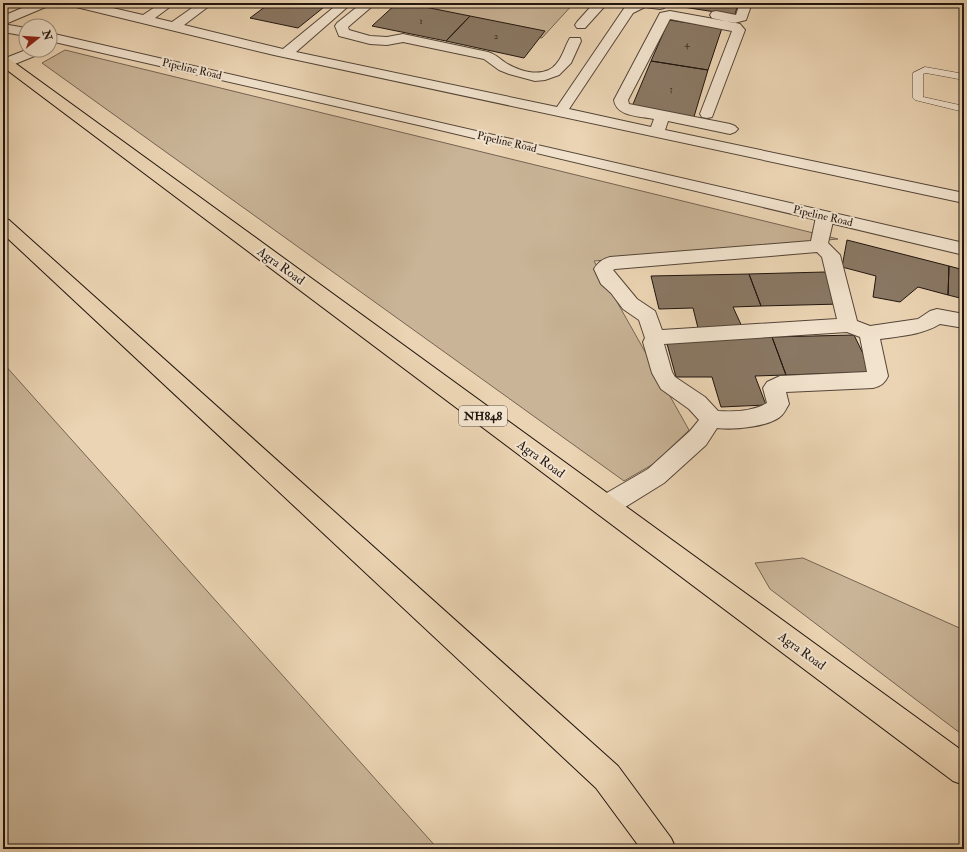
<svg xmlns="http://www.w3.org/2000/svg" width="967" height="852" font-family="'IM FELL Double Pica',serif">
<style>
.green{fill:#c9b497;stroke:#756453}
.building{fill:#8a7864;stroke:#21150f}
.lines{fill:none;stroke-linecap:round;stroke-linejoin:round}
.service-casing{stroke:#544538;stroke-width:1}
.minor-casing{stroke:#544538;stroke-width:2}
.tertiary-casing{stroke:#544538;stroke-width:2}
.trunk-casing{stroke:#21150f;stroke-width:2}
.service{fill:#f2e3ce;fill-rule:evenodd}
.minor{fill:#f2e3ce;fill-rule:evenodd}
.tertiary{fill:#f2e3ce;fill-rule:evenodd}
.trunk{fill:#ebd4b3;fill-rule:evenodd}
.labels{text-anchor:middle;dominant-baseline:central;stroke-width:4;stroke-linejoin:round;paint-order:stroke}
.far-number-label{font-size:9px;fill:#3b2e24}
.far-street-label{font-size:11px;fill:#21150f;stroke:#f2e3ce}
.shield{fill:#f2e3ce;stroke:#605348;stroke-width:1}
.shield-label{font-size:12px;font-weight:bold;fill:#21150f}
.street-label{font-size:13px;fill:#21150f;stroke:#f2e3ce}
</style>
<rect width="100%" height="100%" fill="#ebd4b3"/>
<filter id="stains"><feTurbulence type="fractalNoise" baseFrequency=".005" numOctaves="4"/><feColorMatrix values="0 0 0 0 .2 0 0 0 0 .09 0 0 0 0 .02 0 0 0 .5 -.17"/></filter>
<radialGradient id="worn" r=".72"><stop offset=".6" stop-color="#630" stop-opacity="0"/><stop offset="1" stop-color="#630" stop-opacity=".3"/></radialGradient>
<path class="green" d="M368,3H574L542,38Z
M65,50L838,239L594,261L689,430L655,463L624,481L42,63Z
M3,363L438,849H3Z
M803,558L964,630V736L770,589L755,563Z"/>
<path class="building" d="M270,3H329L298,28L250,18Z
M397,3H405L470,16L446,41L372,26Z
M684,3H738L735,15L683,7Z
M470,16L545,31L524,58L446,41Z
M669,20L722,28L708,70L651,61Z
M651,61L708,70L693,120L631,109Z
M847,240L949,266L948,295L918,287L900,302L873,297L876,276L842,267Z
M949,266L964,270V299L948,295Z
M825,272L841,304L761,306L749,274Z
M749,274L761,306L733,307L743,329L699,332L693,308L659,309L651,276Z
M854,335L872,372L786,375L772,337Z
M772,337L786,375L755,376L766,405L721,407L712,377H676L666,340Z"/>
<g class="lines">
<defs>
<path id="service" d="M925,67L964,74V80L926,73L923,74V97L964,106V112L915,100L913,98V73Z"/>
<path id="minor" d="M34,3H50L48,6L3,25V16Z
M70,3H91L143,15L161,3H175L155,18L172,22L199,3H213L184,25L283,49L339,3H352L296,52L557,107L625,7L634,3H665L666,5L664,8L660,9L645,7L633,13L569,109L651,127L654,119C640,116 616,117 614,100L660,13L670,11L736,23L740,24L745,30L712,117L707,118L702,117L700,114L732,31L670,19L628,100L629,104L730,124L735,126L738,129L735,132L730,134L668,121L665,130L964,193V203L274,55L72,6Z
M362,3H376L348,27L349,30L370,36L387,37L403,34L488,52C495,54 500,59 506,63C521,72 545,79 557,63C563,56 565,46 570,38H580L581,41L571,63L559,75L545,80L535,81L509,74L499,70L484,59L403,42L387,45L370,44L339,36L335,26L337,23Z
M594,3H613L611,6L604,7L585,28H577L575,25L577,22Z
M740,3H752L746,20L734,23L712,18L710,15L712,12L716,11L736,15Z
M825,212L831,213L834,217L828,243L840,255L857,321L870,326L918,319L930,311L937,309L964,314V328L940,324C922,335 901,336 880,339L888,376C885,383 881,386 873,388L786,392L789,404C787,407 785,412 782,415C771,427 733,430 717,428L706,445L664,483L614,514L606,517L598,514L594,506L598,498L648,469L690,431L699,420L689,409L661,389L652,373L643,342L645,338L639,320L623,309L611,293L601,284L594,269C598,262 603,259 610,257L811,241L816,217L819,213ZM817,252L822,257L837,319L662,330L655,311L637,299L613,270L615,269ZM847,332L860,337L867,372L780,376L767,382L763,388L767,403C754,411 733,412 718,411L705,397L675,377L672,372L664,344Z"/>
<path id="tertiary" d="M3,24L26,28V36L3,32Z
M50,33L964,243V255L427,127L50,41Z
M26,50H44L42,53L10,66L3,67V59Z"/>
<path id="trunk" d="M3,57L8,58L964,752V785L953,781L3,67Z
M3,218L9,220L618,766L671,838L676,849H641L596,788L3,234Z"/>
</defs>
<use href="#service" class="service-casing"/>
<use href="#minor" class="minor-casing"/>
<use href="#tertiary" class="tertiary-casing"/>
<use href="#trunk" class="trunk-casing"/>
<use href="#service" class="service"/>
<use href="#minor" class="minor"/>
<use href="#tertiary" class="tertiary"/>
<use href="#trunk" class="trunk"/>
</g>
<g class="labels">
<g class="far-number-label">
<text x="421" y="21">1</text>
<text x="496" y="36">2</text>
<text x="687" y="44">4</text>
<text x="671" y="89">3</text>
</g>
<g class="far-street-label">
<text transform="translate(192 69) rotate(13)">Pipeline Road</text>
<text transform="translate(507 142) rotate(13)">Pipeline Road</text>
<text transform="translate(823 216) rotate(13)">Pipeline Road</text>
</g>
<rect class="shield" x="459" y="406" width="48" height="20" rx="3"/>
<g class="shield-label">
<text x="483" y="416">NH848</text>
</g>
<g class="street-label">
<text transform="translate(281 266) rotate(36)">Agra Road</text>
<text transform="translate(541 459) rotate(36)">Agra Road</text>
<text transform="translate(802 651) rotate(36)">Agra Road</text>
</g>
</g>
<rect width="967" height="852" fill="none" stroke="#ebd4b3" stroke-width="16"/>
<rect x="4" y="4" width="959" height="844" fill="none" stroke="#21150f" stroke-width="2"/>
<rect x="8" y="8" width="951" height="836" fill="none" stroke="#21150f"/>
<g transform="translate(38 38) rotate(73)"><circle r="19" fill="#f2e3ce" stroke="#9e9182"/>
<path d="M0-3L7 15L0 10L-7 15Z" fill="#8f2418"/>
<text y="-6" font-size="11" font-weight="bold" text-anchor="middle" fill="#21150f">N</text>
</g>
<rect width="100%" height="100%" filter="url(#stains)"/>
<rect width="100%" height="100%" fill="url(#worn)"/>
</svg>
